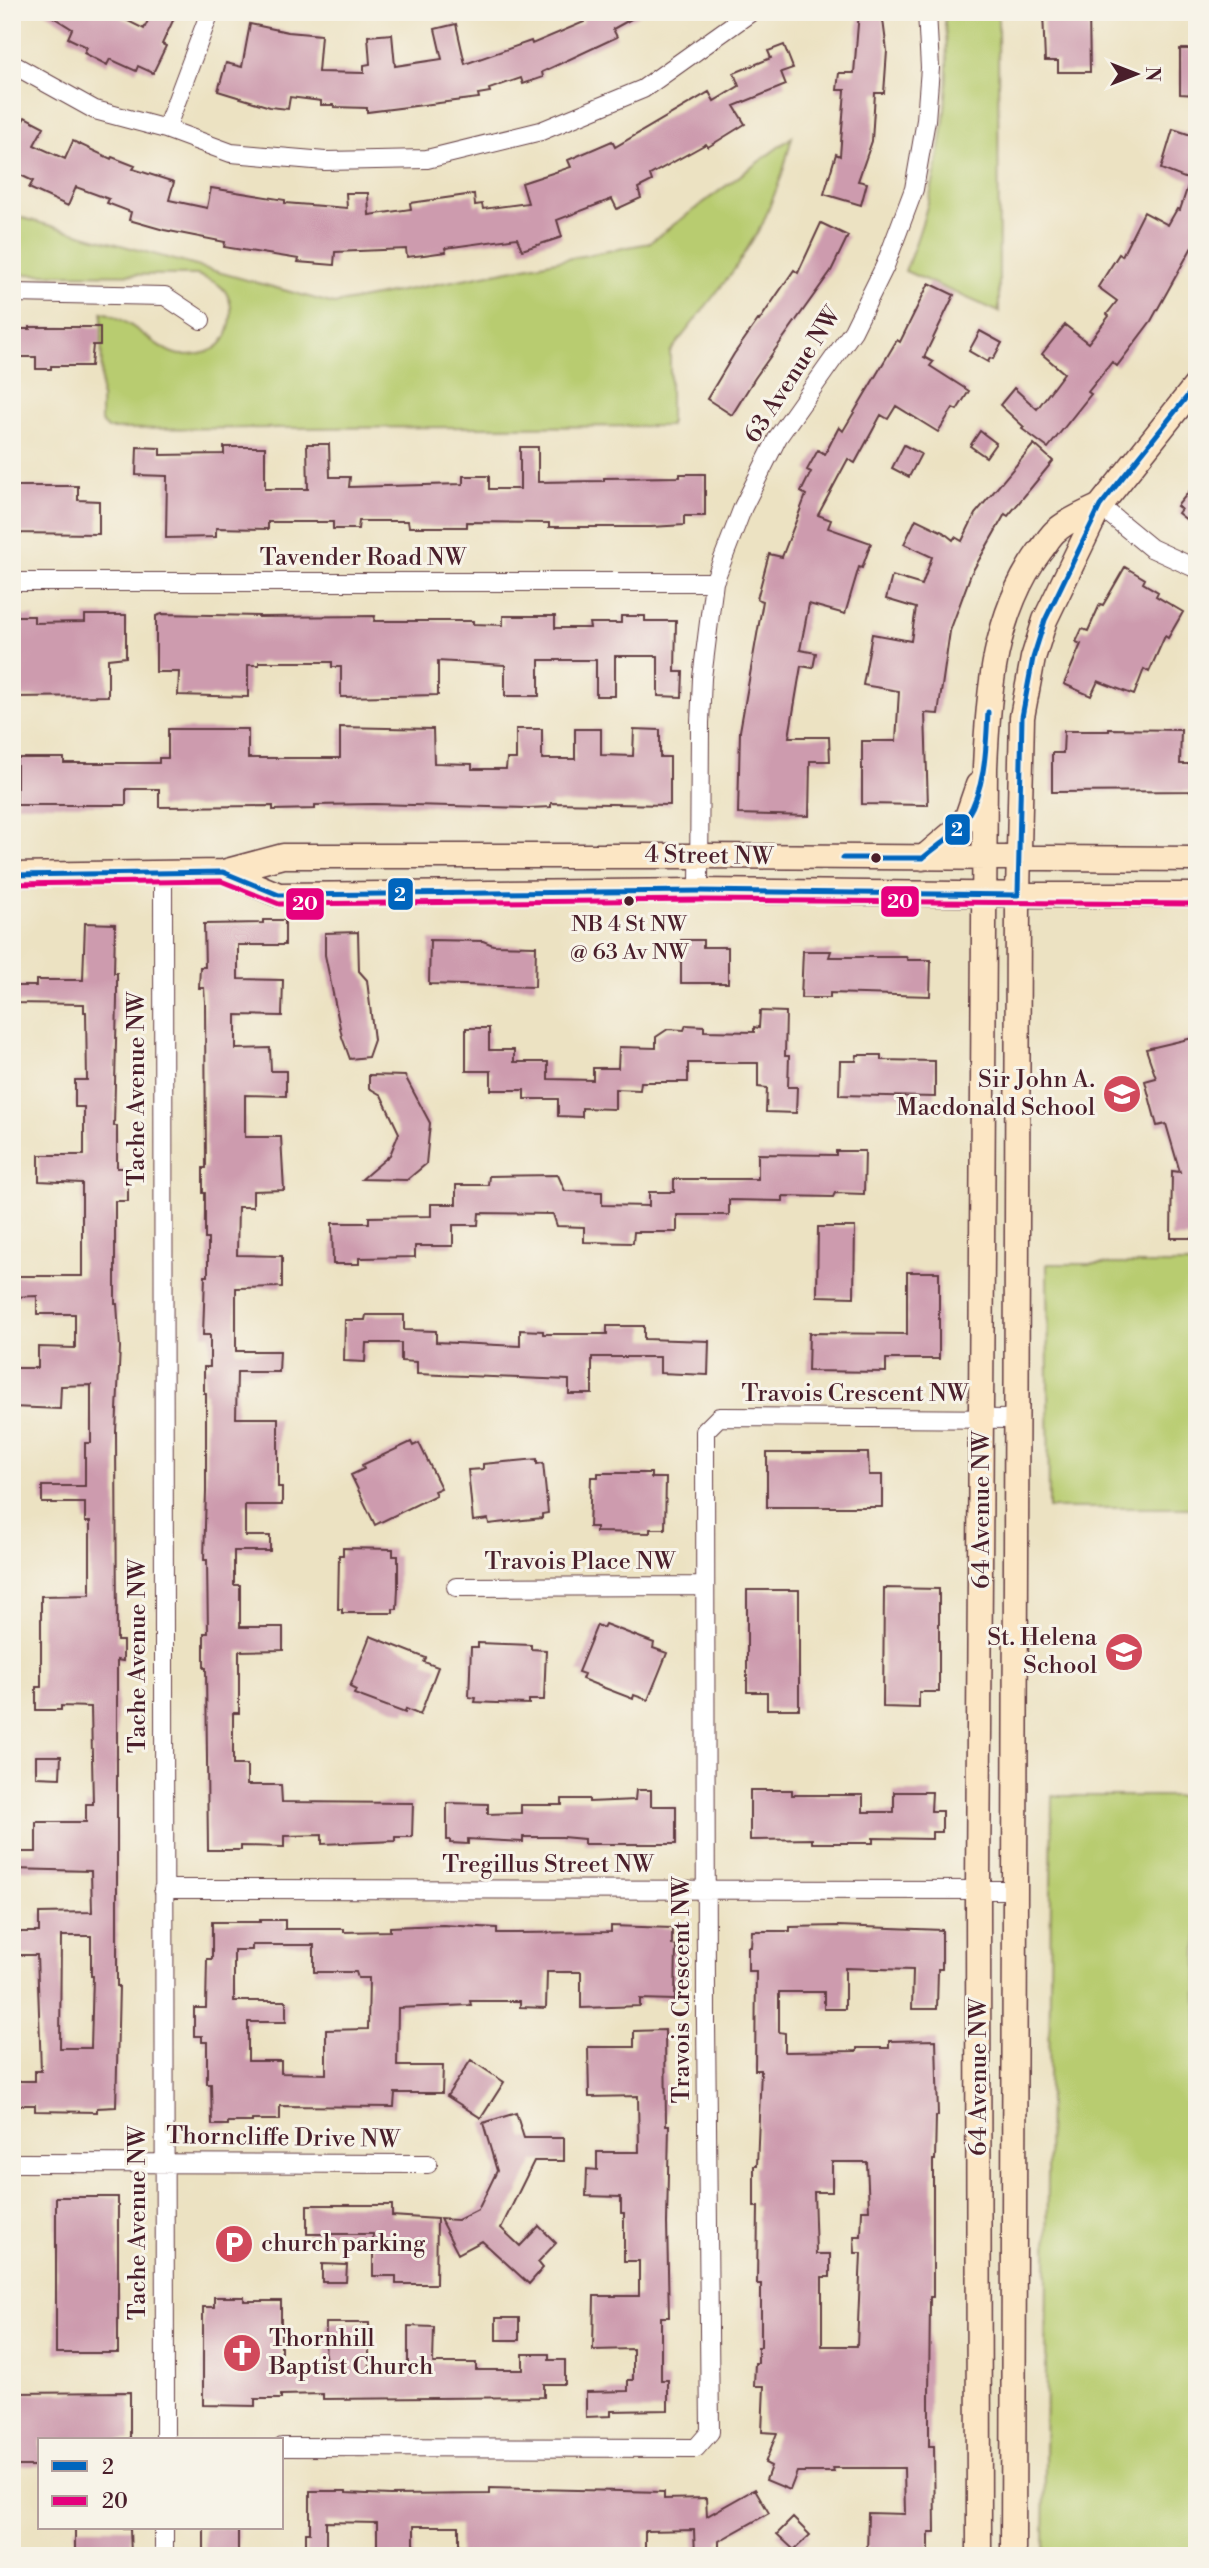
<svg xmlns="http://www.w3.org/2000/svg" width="1209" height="2568" font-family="'Libre Bodoni',serif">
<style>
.green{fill:#b8cc6f;stroke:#81764d;stroke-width:2}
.building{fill:#cd9bae;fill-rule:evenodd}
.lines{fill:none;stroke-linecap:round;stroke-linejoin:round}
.street-casing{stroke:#623c42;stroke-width:20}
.secondary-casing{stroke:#623c42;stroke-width:27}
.street{stroke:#fff;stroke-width:18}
.secondary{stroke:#fce6c4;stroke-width:24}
.bus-1-casing{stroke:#f7f3e8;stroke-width:10}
.bus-2-casing{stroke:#f7f3e8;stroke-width:10}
.bus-1{stroke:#0065bd;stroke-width:5}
.bus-2{stroke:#e5007d;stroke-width:5}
.bus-dot{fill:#4a1f2b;stroke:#f7f3e8;stroke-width:2.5}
.labels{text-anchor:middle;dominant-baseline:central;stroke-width:6;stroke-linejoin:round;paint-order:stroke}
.bus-label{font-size:22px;fill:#4a1f2b;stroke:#f7f3e8}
.street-label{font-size:24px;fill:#4a1f2b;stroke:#f7f3e8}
.poi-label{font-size:24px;fill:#4a1f2b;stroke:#f7f3e8;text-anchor:end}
.line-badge{stroke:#f7f3e8;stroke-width:2.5}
.badge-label{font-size:19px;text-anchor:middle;font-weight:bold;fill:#fff}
</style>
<rect width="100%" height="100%" fill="#f7f3e8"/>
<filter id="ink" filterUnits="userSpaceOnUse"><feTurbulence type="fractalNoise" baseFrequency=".0143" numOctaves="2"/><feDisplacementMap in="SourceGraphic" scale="14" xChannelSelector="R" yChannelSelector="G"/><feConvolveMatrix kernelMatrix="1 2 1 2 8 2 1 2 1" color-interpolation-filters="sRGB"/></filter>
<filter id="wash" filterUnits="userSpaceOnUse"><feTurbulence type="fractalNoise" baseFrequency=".00686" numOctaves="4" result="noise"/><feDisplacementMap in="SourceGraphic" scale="28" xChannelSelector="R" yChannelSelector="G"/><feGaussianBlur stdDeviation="1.57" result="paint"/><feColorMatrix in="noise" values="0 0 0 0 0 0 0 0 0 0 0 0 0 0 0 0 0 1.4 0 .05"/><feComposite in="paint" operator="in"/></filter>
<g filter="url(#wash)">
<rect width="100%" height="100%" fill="#ece2c2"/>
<path class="green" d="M944,12H998L999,312L905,271C938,189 954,100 944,12Z
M792,137L782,175L763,223L734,270L670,352V426L108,429L101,422L102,312C131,318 161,355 182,355C191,355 205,354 214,349C232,339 236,307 225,291C219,282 206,279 197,275L12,274V215L334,304L649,243Z
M1047,1264H1197V1508H1049Z
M1052,1796H1197V2556H1044Z"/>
<g id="blocks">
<path class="building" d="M45,12H110L144,29L152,12H177L162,44L166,46L153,73L138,66L136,71L110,59L107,65L84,53L87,47L68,38L72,29Z
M578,12H644L613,29L617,37L542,72L543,77L523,84L521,78L489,89L490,92L478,94L479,98L367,112V108L334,107V105H321V101L290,97L288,109L270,107L218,91L226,63L242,67L250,24L288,32L321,35L318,72L364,73V65L370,64L368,36L392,34L395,66L442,59L435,29L456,24L465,64L531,41L532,44L584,22Z
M859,12H882L887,51L884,93H875L872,141L858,181L867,183L861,205L824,194L836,154L840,156L845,90H837L839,73H854Z
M1043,12H1089L1090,72H1058V61H1045Z
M784,45L793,68L781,72L786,85L734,106L745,124L708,147L706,144L650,175L652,181L638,188L641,198L617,209L612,199L557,220L562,237L522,250L517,238L445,248L446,252L424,255L407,257L406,249L335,252L334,265L298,262L299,259L224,247L225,242L164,230L129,220L131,212L107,203L109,199L76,187L68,206L29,188L33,181L12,171V130L17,132L25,117L44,127L34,145L65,159L73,141L111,159L112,157L135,166L133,169L174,182L169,200L207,208L211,188L285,200V203L347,208L346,193H368L369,215L411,209L410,203L474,194L475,205L482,204L483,209L528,203L522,183L571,167L568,160L612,141L615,147L709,92L714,101L739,86L734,73L771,58L768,51Z
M1180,49H1197V95L1180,94Z
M1173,129L1197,137V238L1151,321L1117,366L1112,362L1088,392L1091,394L1048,448L1022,429L1024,427L1000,405L1014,388L1037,409L1064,373L1042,354L1065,325L1088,343L1109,316L1107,314L1117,301L1098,287L1119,254L1122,256L1144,212L1168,225L1177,209L1180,210L1190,180L1161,169Z
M821,223L848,236L831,271L755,378L732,415L707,399L734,354L758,320L759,321L794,270L798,273Z
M929,283L954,295L924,357L933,362L930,366L969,391L957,410L953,408L938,432L896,406L888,419L881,415L855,463L848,459L818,515L831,520L828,528L871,543L862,568L859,567L845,614L809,604L800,650L816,653L813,668L801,666L789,737H829L830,761H810L809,816L738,814L740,731L763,601L757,599L769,554L782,557L806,495L801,492L811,472L807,470L818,450L825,454L839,427L843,431L897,340L900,342Z
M30,327H100V345H93L91,366H51V369H36V357H12V329H30Z
M980,331L1002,343L993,359L990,358L988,362L969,351Z
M980,431L996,443L986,457L970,446Z
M307,444H329L330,477H350L349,487L463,484V476H489V489H520V447H538V482L604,481V478L680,477V474H705V516H684V525L651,527H549V523L467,522V527H409L408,521H359L358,529H333V522H268V529L216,528V537L166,538L167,476L136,475L137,447L160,448V455L224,454V447H265V489H308Z
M1034,444L1053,461L1008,516L1005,514L971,574L950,631L938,714L925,713L928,805L862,804V741H896L899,691L863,685L872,634L911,641L916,608L886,599L892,576L922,585L932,557L904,544L916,519L943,532L953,540L955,537L962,541L975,514Z
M904,445L921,454L909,477L892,468Z
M1197,482V528L1178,513L1181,509L1177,506Z
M12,486H78V500L99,501V534L12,533Z
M1125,567L1145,579L1143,583L1158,592L1156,596L1183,612L1168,638L1165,636L1149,672L1144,669L1134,695L1098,681L1091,696L1064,684L1081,644L1076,642L1082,629L1088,631L1100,604L1103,605Z
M162,614L259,616V617L375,616L374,621H473V624L503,625V616H555V628H590L589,623H621V616H645V621H676L675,672H683L682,697L658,696V656H615V696H596V660H539V696H505V665L438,661V695L341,697V667H332V662H259V665H248V697L178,695L179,672H156V616Z
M85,615H126V657L108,659V696L12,697V623H16V616H34V623L85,622Z
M340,727L433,729L434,763L472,764V769H506L507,759H516V729H542V759H575V729H601V755L633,756L634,729L660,730V757H670V805L551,803V807L528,808L374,804L315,805V809L273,810V806L159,807V789H126V805H17V758H64V763H159V758H168V729H248V758H340Z
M1109,729L1181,730L1180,764H1197V791L1052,792V753H1063L1064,731H1109Z
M263,920H285V945H238V979L283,980L282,1016L236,1015V1049L270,1048L271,1071H286V1096L245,1095V1137H281L284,1190L253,1191V1207H238L237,1255L282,1256V1287L236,1288V1351H280L279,1372H237L236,1418H278V1487H282V1505H245V1536H270V1551H234V1585H240V1627H283V1650L239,1651V1713H233V1765H247V1785H281L282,1802L413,1803L412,1837H395V1841L322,1844V1835L284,1836V1847L241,1846V1850H208L206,1668H204V1633H208L207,1560H204L206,1492V1393H204V1367H210V1335H203L205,1276H208V1239H205V1193H203V1168H206L205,1002L204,988H199L200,967H205L204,924L263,923Z
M85,923L115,924L114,973H117V999L114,1126H117V1168H125V1175H128V1201H115V1304H117L120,1347L116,1432L117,1641H123V1661L117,1660V1986H119L116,2107L97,2108V2112L35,2111V2105H12V2081H35V2071H41L37,1955H12V1932H39V1913L92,1912L91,1871L12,1869V1852H36V1822H86V1804H93L91,1707L61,1706V1710H36V1687H41V1596L90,1595V1522H85V1503H42V1486H85V1443H91V1385L61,1386L60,1409L12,1407V1368H38V1347L75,1348V1314H37V1296L12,1297V1276H82V1183L39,1181V1155H84V1107H75V1080H87L86,1012H84V1004L12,1003V986H36V980H83ZM61,1936H91V1976H93L91,2048H60Z
M358,932L359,971L367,980L374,1040L368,1057L350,1059L342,1037L325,955V933Z
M430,940L483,941L493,945L536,946L535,987L429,984Z
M681,940H703V947H728V983H681Z
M803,951H831L829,957H906L908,960H931L930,996L830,993V998H801Z
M760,1011L786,1012L785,1056H789L788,1087H797L796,1113L766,1112L767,1088L758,1087V1063H688V1082H641L640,1090L615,1089V1109L582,1108V1117L558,1116V1099H524V1090H491V1071H466V1028H489V1050H514V1062H548V1079L593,1080V1068H618L619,1047L656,1048V1037L668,1029L684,1030L686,1025L704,1026V1031L754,1032V1027L759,1028Z
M1197,1037V1238H1171L1172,1171L1180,1172L1166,1124L1157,1126L1145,1081L1156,1078L1146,1049Z
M857,1055H881V1060L935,1061V1097L839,1095L840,1061H856Z
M369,1075L405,1076L430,1123L426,1164L407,1180L362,1179L390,1155L399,1133L381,1095L369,1088Z
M836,1151H865L864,1194L835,1193L833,1197L783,1196V1201L729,1200V1215H677V1232H634L633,1243L584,1242V1227L557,1226L553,1214L479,1213L478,1225H453V1246H415V1257L359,1258V1264H333L332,1223H369V1217L431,1216V1204H456V1185H488L489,1176L558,1175L565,1191L602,1192V1205L649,1206V1192H674V1179H758V1154L836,1155Z
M818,1227H855L854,1297L817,1296Z
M907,1272H939V1359H886V1372L808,1371L809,1333L907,1334Z
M366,1315H404V1330L436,1331V1342L520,1346V1330L543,1331V1334H607V1326H644V1339L709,1341L708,1375L660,1373V1357H592V1394H569V1380L417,1374V1362L401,1361V1343H366L365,1362L344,1361L345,1320H365Z
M411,1442L413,1446L419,1443L441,1488L434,1491L436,1495L375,1525L351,1475L364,1469L362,1465Z
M767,1453H868L869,1475H882V1507H767Z
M537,1459V1464L543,1463L548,1513L542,1514V1518L514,1521L489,1524L488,1519L473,1521L468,1470L483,1469V1464Z
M598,1473H651V1478H666L665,1529H650V1533L596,1532V1527H589L591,1477H598Z
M343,1548L393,1549V1556H398V1588L397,1609H393V1613H342V1609H338L339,1555H343Z
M884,1588L939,1589V1692H919V1708L883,1707Z
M747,1590H799V1709H767V1692H747Z
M605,1624L654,1643L653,1648L667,1653L648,1700L634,1695L633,1699L602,1687L582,1679L584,1674L578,1672L597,1625L603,1628Z
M370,1636L426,1658L424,1662L438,1667L420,1715L406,1709L405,1713L354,1694L356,1690L350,1687Z
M478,1643L531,1645V1649L546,1650L544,1700H529V1704L496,1703L475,1702L476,1698L469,1697L471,1647H478Z
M36,1756H61L60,1778L36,1777Z
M636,1790H651V1806H676V1844H584V1839L562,1837H523V1842L468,1839V1844L450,1843V1840H447V1803L488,1804V1814L521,1813V1805H562V1799H589V1802L635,1800Z
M750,1790H792V1795H863V1812H894V1792H932L931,1811H942V1832H932V1839L873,1838V1843H812V1839L750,1840Z
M260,1920H285V1929H344V1932L390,1931V1927L443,1925L497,1928V1933H516L611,1932V1926L672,1928V1945L676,1946L675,2000L640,1999V2006L581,2008V1972H547L546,2008L520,2007V2001H470L471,2005L398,2008L397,2066H443L442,2093H395L394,2107L280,2106V2120H252V2122H228V2125H212L211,2084H207V2042H202V2036H194V2008H206L207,1959H212V1922H260ZM252,1945H314V1972H356L358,1978H369L368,2029L326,2030V2074L281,2073V2061H248V2022H286V2001H234V1950H252Z
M838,1926L942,1930V1969H938L937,2009H912L913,1970L845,1968V2009H824V1992H779V2032L785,2033V2052L857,2051V2048H889V2041L936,2040L938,2116H936L935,2160H933V2297H930L929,2399V2446H934L935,2532H929V2556H867L868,2513L905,2514L904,2468H833L834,2472H797L790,2490L766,2480L771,2466L765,2463L777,2433L762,2432L764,2386H754L755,2363H758V2347H761V2284H757L758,2207H754V2166H757L761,2070H755L756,1971H748V1947H751L752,1931H790V1927ZM832,2162H867L869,2210H862L861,2236H854L855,2253H861L857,2346H822V2277H830V2254H816L814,2192H832Z
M665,2030L666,2125H669L667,2223L669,2317H661V2380H668V2410L611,2411V2416L586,2417V2392L628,2391V2380H633V2349L593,2350L594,2296H639V2261H624V2213H621V2197L586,2196L587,2169L597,2170V2152H639L638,2096L589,2097L588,2047H634V2031Z
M471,2060L504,2082L481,2118L447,2096Z
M516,2113L524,2138H564V2161H534L501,2228L520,2246L539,2226L556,2243L538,2262L543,2268L529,2284L482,2241L458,2254L440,2219L458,2220L478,2210L497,2171L483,2123Z
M56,2197H118V2353H56Z
M307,2205H392V2216L437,2219L436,2284H396V2276H373V2234H307Z
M322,2264L347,2265L346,2282H322Z
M214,2297H244V2301H281V2368L325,2367L326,2323H369V2370H408V2326L434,2327L433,2363H476V2370H523V2354H549V2360H565V2384H544V2397L323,2399V2394L281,2395V2399H255V2406L203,2405V2307H214Z
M496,2318H519V2340H496Z
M130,2392V2440H40V2466H12V2393Z
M490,2488L664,2492V2499L706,2498L707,2516L755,2489L769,2513L719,2541V2556H695L694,2530L645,2531V2556H459V2526H414V2556H377V2523L326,2522V2556H306V2533H310V2491H346V2493L390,2495L490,2494Z
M793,2518L810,2535L794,2550L777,2534Z
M75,2528H130L131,2556H75Z
M204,2528H238V2556H204Z"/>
</g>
</g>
<g filter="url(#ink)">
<use href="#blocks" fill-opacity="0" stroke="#623c42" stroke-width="2"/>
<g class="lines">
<defs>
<path id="street" d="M12,64L95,110L166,129L231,153L325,161L427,159L541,131L643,89L751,12
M166,129L210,12
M12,293L165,296L201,320
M1100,506L1151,548L1197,569
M12,582H714
M163,873L165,2440
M699,891L700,723L702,678L714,582L743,507L778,437L853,331L885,266L914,189L926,120L930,68L927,12
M456,1587L704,1586
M163,1889L1017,1890
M12,2163L428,2164
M282,2447L696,2448L710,2432L706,2022L705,1431L719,1417L1018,1419
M164,2556V2528"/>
<path id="secondary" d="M923,858L956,830L967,817L978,785
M223,872L279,895L699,891L1048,895H1197
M12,875L223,872L283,856H700L1197,859
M979,2556L978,1889L985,768C988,693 994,613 1040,551C1046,544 1050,535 1057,530C1068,520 1086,513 1100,506
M1013,2556L1018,895L1022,717L1033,658L1045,620L1100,506L1197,384"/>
</defs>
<use href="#street" class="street-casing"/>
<use href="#secondary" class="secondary-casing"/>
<use href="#street" class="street"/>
<use href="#secondary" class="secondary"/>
<defs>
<path id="bus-1" d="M843,858H923C937,846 957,834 967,817C986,786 986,747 988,712
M12,875L223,872L279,895L699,891L1018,895L1022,717L1033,658L1045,620L1100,506L1197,384"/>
<path id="bus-2" d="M12,884L221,881L279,904L699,900L1197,904"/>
</defs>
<use href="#bus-1" class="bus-1-casing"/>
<use href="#bus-2" class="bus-2-casing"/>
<use href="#bus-1" class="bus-1"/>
<use href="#bus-2" class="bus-2"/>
</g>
</g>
<defs>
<symbol id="school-disc" viewBox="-11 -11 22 22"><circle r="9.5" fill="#d1495b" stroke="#f7f3e8"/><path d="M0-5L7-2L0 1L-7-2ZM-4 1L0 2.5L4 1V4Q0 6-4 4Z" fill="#fff"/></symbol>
<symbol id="parking-disc" viewBox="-11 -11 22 22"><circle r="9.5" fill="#d1495b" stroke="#f7f3e8"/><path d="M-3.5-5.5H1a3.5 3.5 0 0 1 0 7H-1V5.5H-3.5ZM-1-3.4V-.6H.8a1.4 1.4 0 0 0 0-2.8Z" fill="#fff"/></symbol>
<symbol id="church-disc" viewBox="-11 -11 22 22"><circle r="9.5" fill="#d1495b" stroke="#f7f3e8"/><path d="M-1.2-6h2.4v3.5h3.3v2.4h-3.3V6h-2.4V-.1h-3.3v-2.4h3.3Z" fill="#fff"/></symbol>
</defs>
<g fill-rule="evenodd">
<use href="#school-disc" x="1100" y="1072" width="44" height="44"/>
<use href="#school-disc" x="1102" y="1630" width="44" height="44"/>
<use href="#parking-disc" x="212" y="2222" width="44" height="44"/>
<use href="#church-disc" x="220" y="2331" width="44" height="44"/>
</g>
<g class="bus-dot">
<circle cx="876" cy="858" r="6"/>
<circle cx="629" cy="901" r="6"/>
</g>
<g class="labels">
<g class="bus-label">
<text x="629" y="924">NB 4 St NW<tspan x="629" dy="28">@ 63 Av NW</tspan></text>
</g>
<g class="street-label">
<text transform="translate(793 375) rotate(-57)">63 Avenue NW</text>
<text x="363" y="558">Tavender Road NW</text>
<text transform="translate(709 856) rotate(1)">4 Street NW</text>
<text transform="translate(137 1089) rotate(-90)">Tache Avenue NW</text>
<text x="855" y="1394">Travois Crescent NW</text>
<text transform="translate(982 1510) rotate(-90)">64 Avenue NW</text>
<text x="580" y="1562">Travois Place NW</text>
<text transform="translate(138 1656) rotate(-90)">Tache Avenue NW</text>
<text x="548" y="1865">Tregillus Street NW</text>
<text transform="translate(682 1990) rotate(-90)">Travois Crescent NW</text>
<text transform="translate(979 2077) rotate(-90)">64 Avenue NW</text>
<text transform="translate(283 2138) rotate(1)">Thorncliffe Drive NW</text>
<text transform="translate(138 2223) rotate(-90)">Tache Avenue NW</text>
</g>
<g class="poi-label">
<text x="1095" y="1080">Sir John A.<tspan x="1095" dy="28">Macdonald School</tspan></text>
<text x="1097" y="1638">St. Helena<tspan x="1097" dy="28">School</tspan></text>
<text x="261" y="2244" text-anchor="start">church parking</text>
<text x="269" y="2339" text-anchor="start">Thornhill<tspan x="269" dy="28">Baptist Church</tspan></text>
</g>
</g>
<g class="line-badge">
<rect x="944" y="813" width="27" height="33" rx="7" fill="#0065bd"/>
<rect x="387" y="877" width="27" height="34" rx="7" fill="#0065bd"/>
<rect x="880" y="885" width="40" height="33" rx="7" fill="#e5007d"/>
<rect x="285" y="887" width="40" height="34" rx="7" fill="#e5007d"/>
</g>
<g class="badge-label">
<text x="957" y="836">2</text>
<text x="400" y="901">2</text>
<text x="900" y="908">20</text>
<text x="305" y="910">20</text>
</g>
<rect width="1209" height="2568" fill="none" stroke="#f7f3e8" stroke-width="42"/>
<rect x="38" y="2438" width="245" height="91" fill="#f7f3e8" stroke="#b29e9c" stroke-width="2"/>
<rect x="52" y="2461" width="35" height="10" fill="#0065bd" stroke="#b29e9c" stroke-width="2"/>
<text x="102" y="2474" font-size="21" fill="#4a1f2b">2</text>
<rect x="52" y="2496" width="35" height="10" fill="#e5007d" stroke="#b29e9c" stroke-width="2"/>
<text x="102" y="2508" font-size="21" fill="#4a1f2b">20</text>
<g transform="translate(1136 74) rotate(90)" stroke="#f7f3e8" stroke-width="5" paint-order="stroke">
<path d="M0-5L12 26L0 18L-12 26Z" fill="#4a1f2b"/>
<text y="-10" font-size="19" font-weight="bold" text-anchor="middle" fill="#4a1f2b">N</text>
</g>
</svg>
